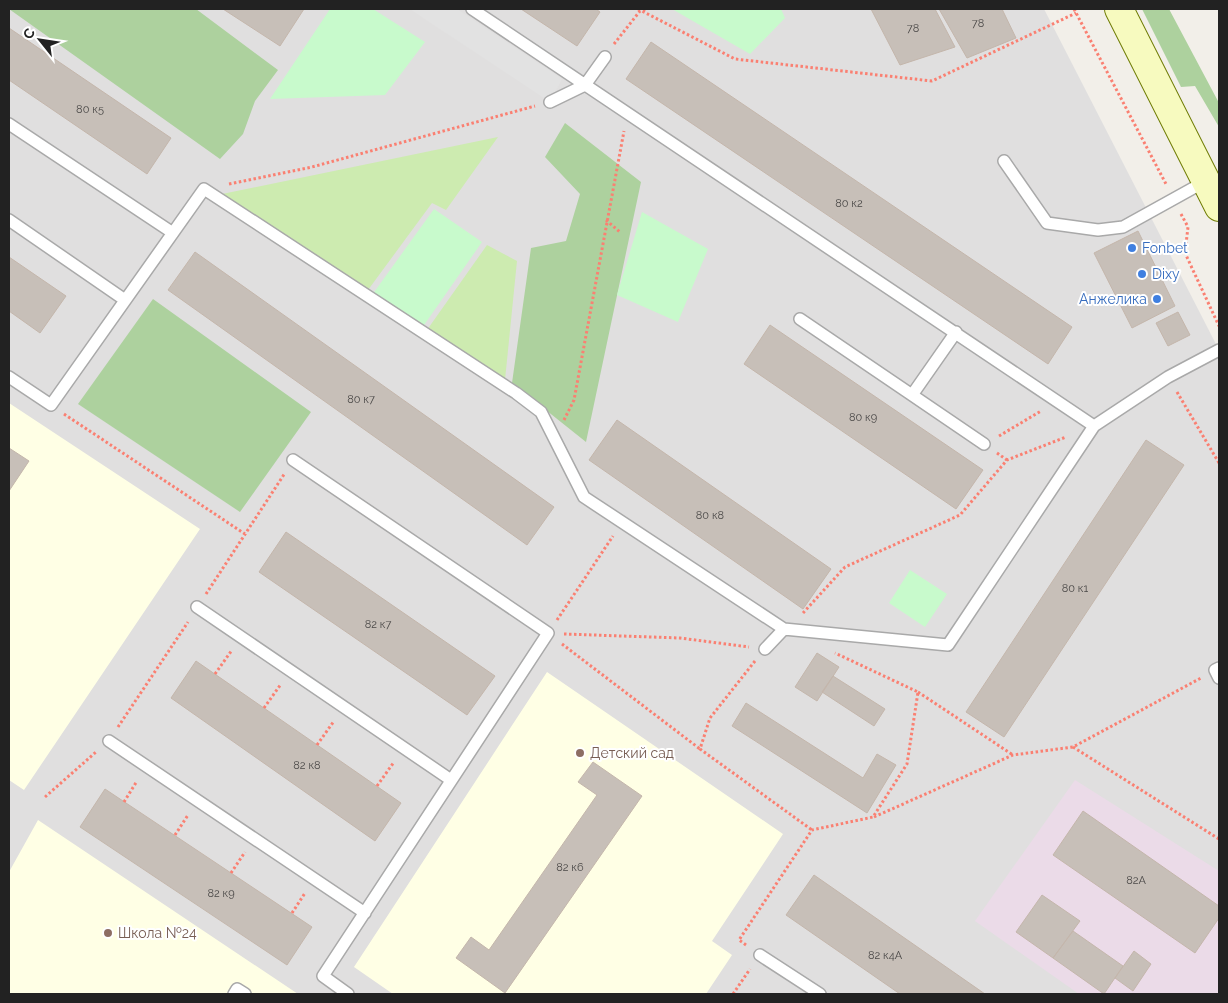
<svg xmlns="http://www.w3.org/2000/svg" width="1228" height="1003" font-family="Raleway,sans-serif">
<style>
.residential{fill:#e0dfdf}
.industrial{fill:#ebdbe8}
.education{fill:#ffffe5}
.grass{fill:#cdebb0}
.forest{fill:#add19e}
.park{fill:#c8facc}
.parking{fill:#e2e2e2}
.building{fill:#c7bfb8;stroke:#c4b6ab}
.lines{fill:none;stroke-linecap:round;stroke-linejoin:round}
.lane-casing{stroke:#a9a9a9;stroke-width:14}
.secondary-casing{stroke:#707d05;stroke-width:30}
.path{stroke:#fa8072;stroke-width:3;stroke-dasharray:2.5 2.5;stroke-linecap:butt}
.lane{stroke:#fff;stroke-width:11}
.secondary{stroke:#f7fabf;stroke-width:28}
.shop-dot{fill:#3f7fe0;stroke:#fff;stroke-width:2}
.education-dot{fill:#8d6e63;stroke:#fff;stroke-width:2}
.labels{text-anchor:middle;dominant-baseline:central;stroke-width:4;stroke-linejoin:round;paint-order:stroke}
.number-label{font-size:11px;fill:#4b4948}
.shop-label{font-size:14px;fill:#366cbe;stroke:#fff;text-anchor:start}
.education-label{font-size:14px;fill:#785e54;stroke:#fff;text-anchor:start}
</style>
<rect width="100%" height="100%" fill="#f2efe9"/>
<path class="residential" d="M9,9H1044L1219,350V994H9Z"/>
<path class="industrial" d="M1075,780L1219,871V994H1079L975,921Z"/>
<path class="education" d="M9,403L200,529L24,790L9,780Z
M547,672L783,834L712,941L732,955L706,994H393L354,967Z
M38,820L298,994H9V872Z"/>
<path class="grass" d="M498,137L446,210L432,203L368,290L222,194Z
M487,245L517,261L505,380L427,330Z"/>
<path class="forest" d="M9,9H196L278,70L255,101L243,134L220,159Z
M1142,9H1169L1219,103V127L1195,86L1181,87Z
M565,123L641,182L586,442L512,383L531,248L566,241L580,194L545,157Z
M153,299L311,412L240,512L78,404Z"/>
<path class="park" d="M330,9H373L425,42L385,95L270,99Z
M672,9H781L785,18L750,54Z
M434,209L482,242L422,328L372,295Z
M642,212L708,249L678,322L617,295Z
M910,570L947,594L925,627L889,603Z"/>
<path class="parking" d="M410,9H457L562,79L550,102Z"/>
<path class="building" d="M223,9H304L280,46Z
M521,9H596L600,12L577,46Z
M871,9H935L955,47L900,65Z
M939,9H1002L1016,38L967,58Z
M9,28L171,138L147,174L9,80Z
M651,42L1072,327L1048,364L626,79Z
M1138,231L1175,306L1132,328L1094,253Z
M195,252L554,507L527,545L168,290Z
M9,257L66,296L40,333L9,311Z
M1178,312L1190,335L1168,346L1156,323Z
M770,325L983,470L956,509L744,364Z
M617,420L831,569L803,609L589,460Z
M1146,440L1184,465L1004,737L966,712Z
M9,448L29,461L9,491Z
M286,532L495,676L467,715L259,572Z
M817,653L839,667L817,701L795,687Z
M196,661L401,803L375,841L171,698Z
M833,676L885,709L874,726L822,692Z
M746,703L863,778L877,754L896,765L867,813L732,726Z
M593,762L642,796L505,993L456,958L471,937L489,950L597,795L578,782Z
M105,789L312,927L287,965L80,827Z
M1083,811L1219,906V918L1195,953L1053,855Z
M814,875L985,994H900L786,915Z
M1042,895L1080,921L1053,958L1016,932Z
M1073,931L1123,966L1104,994L1053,958Z
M1134,951L1151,964L1133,991L1115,978Z"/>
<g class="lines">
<defs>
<path id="lane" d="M472,9L1094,426
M550,102L585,85L605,57
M9,124L173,233
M1004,161L1047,223L1098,230L1123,227L1206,181
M9,220L125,300
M800,319L912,395
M956,332L912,395L984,444
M9,377L51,405L204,189L516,393L541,412L584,497L784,629L948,645L1094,426L1168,377L1219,350
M293,460L548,633L323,976L348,994
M197,607L451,780
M765,649L784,629
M1219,668L1215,670L1219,678
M109,741L365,913
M760,955L820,994
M234,994L237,989L245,994"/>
<path id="secondary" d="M1119,9L1219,207"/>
</defs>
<use href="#lane" class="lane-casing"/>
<use href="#secondary" class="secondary-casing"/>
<path class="path" d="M638,9L735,59L932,81L1076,13
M1074,9L1166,184
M614,44L640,11L646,9
M229,184L312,167L535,106
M1181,214L1188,227L1185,253L1219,326
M606,220L621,233
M1177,392L1219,463
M64,414L245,534
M564,420L574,400L624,131
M999,436L1041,411
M997,453L1007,460
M206,594L285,473
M803,613L845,567L960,515L1007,460L1066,437
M557,620L613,536
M564,634L680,638L749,647
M562,644L700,749
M755,661L710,718L700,749L812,830
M215,674L232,650
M918,692L1013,755
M264,708L281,684
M118,727L188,622
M317,745L334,721
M1073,747L1219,839
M377,786L394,762
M45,797L96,752
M124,802L137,781
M874,817L1013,755L1073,747L1201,678
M175,835L188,815
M231,873L245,852
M292,913L305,893
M746,945L739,940L812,830L873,817L907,764L918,692L835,653
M733,994L750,969"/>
<use href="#lane" class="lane"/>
<use href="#secondary" class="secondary"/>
</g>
<g class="shop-dot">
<circle cx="1132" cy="248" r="5"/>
<circle cx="1142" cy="274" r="5"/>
<circle cx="1157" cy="299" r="5"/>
</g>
<g class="education-dot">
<circle cx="580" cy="753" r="5"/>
<circle cx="108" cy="933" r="5"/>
</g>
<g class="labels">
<g class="number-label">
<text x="978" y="23">78</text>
<text x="913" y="28">78</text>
<text x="90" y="109">80 к5</text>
<text x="849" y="203">80 к2</text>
<text x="361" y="399">80 к7</text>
<text x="863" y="417">80 к9</text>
<text x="710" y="515">80 к8</text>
<text x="1075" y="588">80 к1</text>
<text x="378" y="624">82 к7</text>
<text x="307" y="765">82 к8</text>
<text x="570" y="867">82 к6</text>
<text x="1136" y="880">82А</text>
<text x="221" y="893">82 к9</text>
<text x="885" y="955">82 к4А</text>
</g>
<g class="shop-label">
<text x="1142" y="248">Fonbet</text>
<text x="1152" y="274">Dixy</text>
<text x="1147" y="299" text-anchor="end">Анжелика</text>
</g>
<g class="education-label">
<text x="590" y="753">Детский сад</text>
<text x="118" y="933">Школа №24</text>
</g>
</g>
<rect width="1228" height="1003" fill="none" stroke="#222222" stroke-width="20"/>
<g transform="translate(40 40) rotate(300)" stroke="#ffffff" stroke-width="4" paint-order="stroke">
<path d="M0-4L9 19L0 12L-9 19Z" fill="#222222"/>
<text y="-8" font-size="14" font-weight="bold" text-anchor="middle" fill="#222222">С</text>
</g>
</svg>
